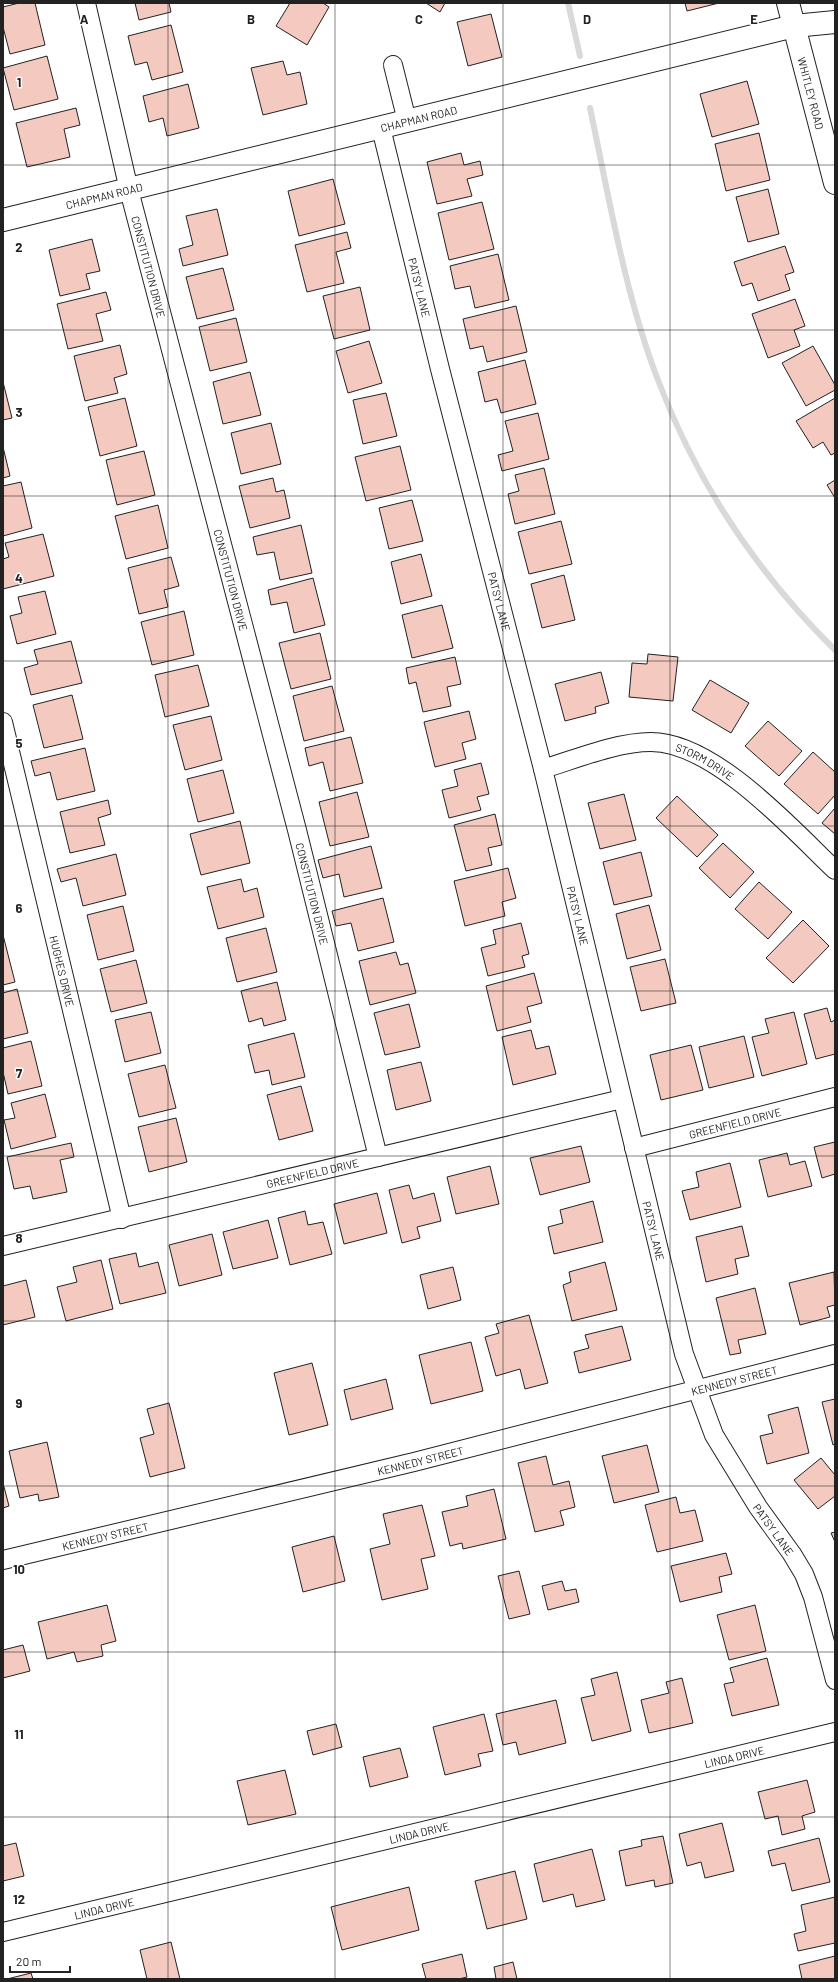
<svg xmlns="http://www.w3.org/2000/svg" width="838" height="1982" font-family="Barlow,sans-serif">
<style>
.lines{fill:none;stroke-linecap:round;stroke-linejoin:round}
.stream{stroke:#d9d9d9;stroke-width:6}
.building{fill:#f3c9c0;stroke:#222}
.street-casing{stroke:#222;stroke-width:20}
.secondary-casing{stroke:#222;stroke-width:24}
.street{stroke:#fff;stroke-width:18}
.secondary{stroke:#fff;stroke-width:22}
.grid{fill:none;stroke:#222;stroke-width:1;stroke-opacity:0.55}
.labels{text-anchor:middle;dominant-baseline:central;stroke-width:3;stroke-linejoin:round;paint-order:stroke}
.street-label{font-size:11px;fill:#222;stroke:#fff}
.grid-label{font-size:13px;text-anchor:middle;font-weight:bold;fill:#222;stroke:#fff;stroke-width:3;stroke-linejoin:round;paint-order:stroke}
</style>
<rect width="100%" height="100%" fill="#fff"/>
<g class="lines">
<path class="stream" d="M568,3L580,56
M590,108C609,197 625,295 658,380C697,483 756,572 835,650"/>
</g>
<path class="building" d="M19,3H35L45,45L10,54L3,27V7Z
M135,3H169L171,12L139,20Z
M290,3H323L329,7L307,45L276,26Z
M426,3H445L440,12Z
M685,3H719L687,11Z
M491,14L502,57L468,66L457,22Z
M171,25L183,72L152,80L147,62L135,65L128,36Z
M47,56L58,99L14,110L3,68Z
M283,61L287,75L300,72L307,104L263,115L251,68Z
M747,81L759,124L712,137L700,94Z
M188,84L199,128L167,136L163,118L149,122L143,96Z
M76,108L80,125L64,129L70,157L27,167L16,123Z
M759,133L770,180L726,191L715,144Z
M461,153L464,165L480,161L483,175L467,179L472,196L437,204L427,162Z
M333,179L345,224L299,236L288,191Z
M768,189L779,234L748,242L736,197Z
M482,202L494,249L449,260L438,213Z
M217,209L228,255L183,266L179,249L193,245L186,216Z
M347,232L351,248L336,252L344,283L307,292L295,245Z
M92,239L100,271L86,274L90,289L60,296L49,250Z
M785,246L794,272L785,275L790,290L758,301L752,283L742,286L734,262Z
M498,254L509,300L475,308L470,286L455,289L450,266Z
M223,268L234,310L197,319L186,277Z
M360,287L370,330L334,339L323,296Z
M106,292L111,310L96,314L103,341L68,349L57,304Z
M795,299L805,326L794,330L800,346L768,358L752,314Z
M516,306L527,352L487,362L483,346L470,349L463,319Z
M236,318L247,362L210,371L199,327Z
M369,341L382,383L348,393L336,351Z
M120,345L127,374L114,378L118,393L85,401L74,356Z
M813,346L835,385V390L806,406L782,363Z
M525,360L536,404L501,413L497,399L485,402L478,372Z
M250,372L261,415L223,424L213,382Z
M3,382L12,418L3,420Z
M386,393L397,436L363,444L353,400Z
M125,398L137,446L100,456L88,407Z
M835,398V453L831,455L823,442L813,448L796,421Z
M538,413L549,459L502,471L498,455L513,451L505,421Z
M271,423L281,464L241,474L231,433Z
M400,446L411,490L366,501L355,457Z
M3,447L10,476L3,478Z
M144,451L155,495L117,505L106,460Z
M544,468L555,514L515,524L508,494L519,491L515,475Z
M273,478L276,492L284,490L290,518L250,528L239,486Z
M835,480V498L827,485Z
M21,482L32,528L3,536V486Z
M412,500L423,541L389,549L379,508Z
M158,505L168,548L126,559L115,516Z
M561,521L572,564L529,574L518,532Z
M301,525L312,573L280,580L274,552L257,555L253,537Z
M43,534L54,576L3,589V559L9,557L5,543Z
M421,554L432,596L401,604L391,562Z
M171,557L179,586L164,590L168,607L139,614L128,568Z
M564,575L575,620L542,628L531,584Z
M313,578L325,625L294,633L287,602L271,605L268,590Z
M45,591L56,634L17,644L10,616L22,613L18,597Z
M442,605L453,648L412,658L402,615Z
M184,611L194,655L152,665L141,622Z
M320,633L331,679L291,689L279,643Z
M71,641L82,683L31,695L24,668L38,664L34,650Z
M648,654L678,657L673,701L629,697L632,663L647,664Z
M455,657L461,684L447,687L451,706L423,712L416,682L409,684L406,668Z
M198,665L209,706L165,717L155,675Z
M601,672L609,703L595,707L596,713L565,721L555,684Z
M710,680L749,703L731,733L692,710Z
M332,686L344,731L304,741L293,696Z
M72,695L83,739L44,748L33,705Z
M469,711L476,739L462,743L466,759L435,767L424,722Z
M211,716L222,760L185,770L173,725Z
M768,721L802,751L779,776L745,746Z
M351,737L363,783L330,791L323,762L309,766L305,748Z
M85,748L95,791L57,800L50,772L35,776L31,761Z
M813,752L835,772V795L818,814L784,784Z
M481,763L489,794L477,797L481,810L449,818L442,790L458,786L454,770Z
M223,770L234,813L198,822L187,779Z
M357,792L369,837L330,846L319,802Z
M624,794L636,840L600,849L588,803Z
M677,796L718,835L697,857L656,818Z
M108,800L111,814L98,818L105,845L70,853L60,812Z
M835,808V834L822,823Z
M495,814L502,845L488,848L492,865L466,871L454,825Z
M240,821L250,863L201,875L190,834Z
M723,843L754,872L730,898L699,868Z
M371,846L382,888L344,897L339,874L323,878L318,860Z
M641,852L652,896L614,905L603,862Z
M116,854L126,895L83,906L76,878L61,882L57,869Z
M508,868L516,898L502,902L505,916L465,926L454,881Z
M241,879L244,892L257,888L264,917L218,929L207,887Z
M759,882L792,912L768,939L735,909Z
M383,898L394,942L358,951L351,923L336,926L332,911Z
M649,905L661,950L627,959L616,914Z
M123,906L134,951L98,960L87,915Z
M803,920L829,946L793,983L766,958Z
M521,923L529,954L522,956L525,967L488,976L481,948L496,944L493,930Z
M266,928L277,972L237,982L226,938Z
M3,935L15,982L3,985Z
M396,952L400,965L408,963L416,993L370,1005L359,961Z
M665,959L676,1003L641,1011L630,967Z
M136,960L147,1003L111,1012L100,969Z
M534,973L542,1003L527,1007L531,1022L497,1031L486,986Z
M277,982L286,1020L264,1026L262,1018L249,1022L241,991Z
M17,989L28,1033L3,1039V993Z
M409,1004L420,1047L385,1055L374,1013Z
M827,1008L831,1022L835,1020V1054L816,1059L804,1014Z
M151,1012L161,1053L125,1062L115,1020Z
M794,1012L807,1064L762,1076L752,1037L769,1033L765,1019Z
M531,1030L536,1049L549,1046L556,1074L513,1085L502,1037Z
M294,1033L305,1077L272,1085L269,1070L255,1073L248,1045Z
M744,1036L754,1077L709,1088L699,1047Z
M31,1041L42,1086L8,1094L3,1072V1048Z
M691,1045L703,1090L661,1100L650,1055Z
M421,1062L431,1101L396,1110L387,1070Z
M165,1065L176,1108L139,1117L128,1074Z
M301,1086L313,1131L279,1140L267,1095Z
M45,1094L56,1137L11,1149L4,1120L15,1118L11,1103Z
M176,1118L187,1162L149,1172L138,1127Z
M835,1142V1174L822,1178L814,1147Z
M71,1143L74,1157L60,1160L67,1192L33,1199L30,1186L14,1189L7,1157Z
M581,1146L590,1182L540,1195L530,1158Z
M787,1153L790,1165L805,1161L812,1186L768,1197L759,1160Z
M730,1163L741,1207L690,1220L682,1191L699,1187L696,1172Z
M490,1166L499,1204L456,1214L447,1177Z
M409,1185L413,1199L434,1193L441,1221L417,1227L420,1238L402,1243L389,1190Z
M377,1193L387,1233L344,1244L334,1204Z
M593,1201L603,1242L554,1254L548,1227L563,1223L560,1210Z
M305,1211L308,1225L323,1222L332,1254L290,1265L278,1218Z
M268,1220L278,1258L233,1269L223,1232Z
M742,1226L749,1256L735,1259L738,1274L706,1282L696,1237Z
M212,1234L222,1275L179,1286L169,1245Z
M136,1253L139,1267L158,1262L166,1293L120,1304L109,1259Z
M101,1260L113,1309L66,1321L57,1287L77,1282L73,1267Z
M605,1262L617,1310L572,1321L563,1285L571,1282L569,1272Z
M453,1267L461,1300L428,1309L420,1275Z
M834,1272L835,1305L827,1307L830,1317L800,1325L789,1283Z
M26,1280L35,1317L3,1325V1286Z
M755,1288L766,1334L738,1340L741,1353L730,1355L716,1298Z
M529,1315L548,1383L525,1389L520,1369L496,1376L485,1337L499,1333L496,1324Z
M622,1326L631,1360L579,1373L574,1352L589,1348L585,1335Z
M471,1342L483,1391L431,1404L419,1355Z
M312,1363L328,1425L289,1435L274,1373Z
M386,1379L393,1409L351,1420L344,1390Z
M835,1399V1444L833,1445L822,1402Z
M169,1403L185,1468L150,1477L140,1438L154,1434L147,1409Z
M798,1407L809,1453L767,1464L760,1436L773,1433L768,1415Z
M47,1442L59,1497L39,1501L38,1494L20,1498L9,1451Z
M647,1445L659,1492L614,1503L602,1456Z
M546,1456L553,1485L569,1481L575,1507L560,1511L564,1525L535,1532L518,1463Z
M821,1458L835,1475V1496L818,1509L794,1480Z
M3,1483L9,1506L3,1508Z
M494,1489L506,1539L463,1549L462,1543L450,1546L442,1512L468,1506L466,1496Z
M676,1497L680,1513L695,1510L703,1541L657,1552L645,1505Z
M422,1505L435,1556L421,1559L428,1589L382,1600L370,1549L390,1544L383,1514Z
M835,1532V1542L831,1533Z
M334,1536L345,1581L303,1592L292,1547Z
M726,1553L732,1574L719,1577L722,1592L680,1602L671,1566Z
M519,1571L530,1614L509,1619L498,1576Z
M562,1581L565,1591L576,1589L579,1602L548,1610L542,1586Z
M107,1605L116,1641L101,1645L103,1656L77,1662L74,1652L47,1659L38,1622Z
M755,1605L766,1651L729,1660L717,1615Z
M23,1645L30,1671L3,1678V1650Z
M767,1658L779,1705L732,1716L724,1684L734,1682L730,1668Z
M617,1672L631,1731L592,1741L581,1698L595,1695L591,1679Z
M682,1678L693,1723L649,1733L641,1700L669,1693L666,1682Z
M556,1700L566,1743L519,1755L516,1742L503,1745L496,1714Z
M484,1714L493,1751L478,1754L481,1766L445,1775L433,1727Z
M336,1724L342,1747L313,1755L307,1731Z
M400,1748L408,1777L370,1787L363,1757Z
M285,1770L296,1814L248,1825L237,1781Z
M807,1780L815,1812L802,1816L805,1829L782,1835L778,1816L765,1819L758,1792Z
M722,1823L734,1871L705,1878L701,1862L687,1866L679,1834Z
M663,1836L673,1883L655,1887L654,1880L626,1886L619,1851L642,1846L641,1840Z
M819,1838L830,1882L792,1891L785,1863L772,1866L768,1851Z
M16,1843L24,1876L3,1881V1846Z
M592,1849L605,1900L576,1907L573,1894L543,1902L534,1864Z
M515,1871L527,1919L487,1929L475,1881Z
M409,1887L419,1930L342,1950L331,1907Z
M835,1897V1943L798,1951L794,1934L806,1931L801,1905Z
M171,1942L180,1979H147L140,1950Z
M462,1954L467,1977L459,1979H426L422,1964Z
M835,1956V1979H802L799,1965Z
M513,1962L517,1979H496L494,1967Z
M31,1973L33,1979H7Z"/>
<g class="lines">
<defs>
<g id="street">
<path id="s1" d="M86,3L129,190L297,830L378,1157"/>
<path d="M393,65L407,121"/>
<path id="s2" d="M381,128L440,369L543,769L684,1354L714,1435L758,1507L792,1554L804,1574L813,1597L835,1680"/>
<path id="s3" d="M3,722L122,1219"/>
<path id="s4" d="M543,769C576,759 617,742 651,742C714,742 792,829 835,870"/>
<path id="s5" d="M634,1148L835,1097"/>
<path id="s6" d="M3,1246L622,1099"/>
<path id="s7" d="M3,1560L414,1462L835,1354"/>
<path id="s8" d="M3,1932L835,1732"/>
</g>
<g id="secondary">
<path id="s9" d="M788,3L835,183"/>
<path id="s10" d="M3,220L794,26L835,22"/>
</g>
</defs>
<use href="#street" class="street-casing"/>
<use href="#secondary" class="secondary-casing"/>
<use href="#street" class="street"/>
<use href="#secondary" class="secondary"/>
</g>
<path class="grid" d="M168,3V1979M335,3V1979M503,3V1979M670,3V1979M3,165H835M3,330H835M3,496H835M3,661H835M3,826H835M3,991H835M3,1156H835M3,1321H835M3,1486H835M3,1652H835M3,1817H835"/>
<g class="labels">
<g class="street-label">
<text stroke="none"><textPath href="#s9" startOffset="93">WHITLEY ROAD</textPath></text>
<text stroke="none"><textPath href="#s10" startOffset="428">CHAPMAN ROAD</textPath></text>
<text stroke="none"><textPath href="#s10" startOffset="104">CHAPMAN ROAD</textPath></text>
<text stroke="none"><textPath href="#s1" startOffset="271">CONSTITUTION DRIVE</textPath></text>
<text stroke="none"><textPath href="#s2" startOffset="164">PATSY LANE</textPath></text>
<text stroke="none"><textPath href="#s1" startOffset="595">CONSTITUTION DRIVE</textPath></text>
<text stroke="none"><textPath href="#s2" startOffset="488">PATSY LANE</textPath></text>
<text stroke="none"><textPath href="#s4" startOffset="170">STORM DRIVE</textPath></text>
<text stroke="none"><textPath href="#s1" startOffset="919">CONSTITUTION DRIVE</textPath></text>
<text stroke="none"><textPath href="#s2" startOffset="812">PATSY LANE</textPath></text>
<text stroke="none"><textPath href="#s3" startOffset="256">HUGHES DRIVE</textPath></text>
<text stroke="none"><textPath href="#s5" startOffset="104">GREENFIELD DRIVE</textPath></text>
<text stroke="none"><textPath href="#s6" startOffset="318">GREENFIELD DRIVE</textPath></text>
<text stroke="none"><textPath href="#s2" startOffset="1136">PATSY LANE</textPath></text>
<text stroke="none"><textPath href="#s7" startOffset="753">KENNEDY STREET</textPath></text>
<text stroke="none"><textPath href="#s7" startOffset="429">KENNEDY STREET</textPath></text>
<text stroke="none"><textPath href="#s2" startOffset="1461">PATSY LANE</textPath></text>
<text stroke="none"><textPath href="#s7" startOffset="105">KENNEDY STREET</textPath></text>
<text stroke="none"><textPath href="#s8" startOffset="752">LINDA DRIVE</textPath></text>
<text stroke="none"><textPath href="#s8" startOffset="428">LINDA DRIVE</textPath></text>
<text stroke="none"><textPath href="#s8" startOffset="104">LINDA DRIVE</textPath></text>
</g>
</g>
<g class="grid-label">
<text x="84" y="24">A</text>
<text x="251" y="24">B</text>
<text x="419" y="24">C</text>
<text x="587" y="24">D</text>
<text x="754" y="24">E</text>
<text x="19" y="87">1</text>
<text x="19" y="252">2</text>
<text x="19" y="417">3</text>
<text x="19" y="583">4</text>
<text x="19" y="748">5</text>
<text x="19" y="913">6</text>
<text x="19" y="1078">7</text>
<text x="19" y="1243">8</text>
<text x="19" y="1408">9</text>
<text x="19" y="1574">10</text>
<text x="19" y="1739">11</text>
<text x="19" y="1904">12</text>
</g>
<rect width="838" height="1982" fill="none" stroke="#222222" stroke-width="8"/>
<path d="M10 1966v6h60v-6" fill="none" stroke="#222222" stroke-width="2"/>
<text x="16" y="1966" font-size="12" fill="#222222" stroke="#ffffff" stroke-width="3" paint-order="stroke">20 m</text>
</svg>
